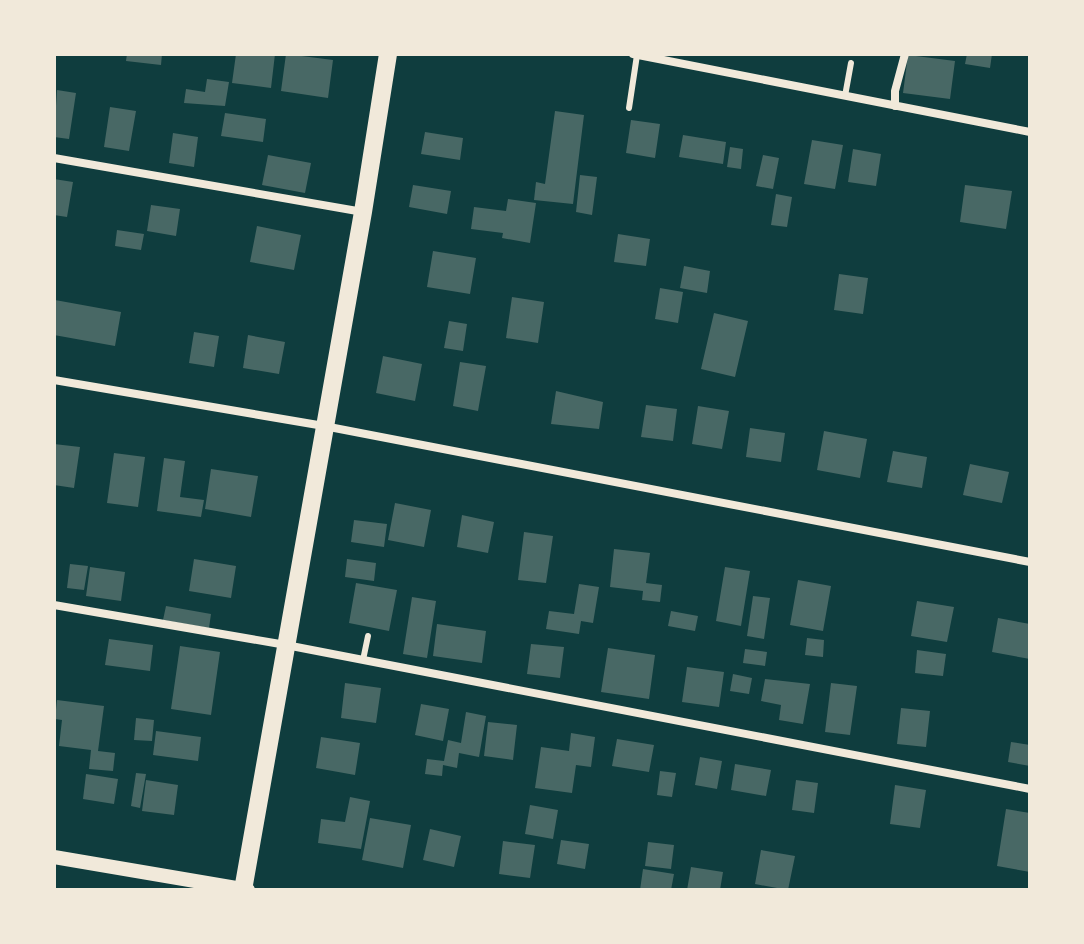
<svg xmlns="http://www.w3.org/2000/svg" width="1084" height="944" font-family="'Source Serif 4',serif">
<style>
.building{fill:#486865}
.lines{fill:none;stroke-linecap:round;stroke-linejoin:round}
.service{stroke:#f1e9da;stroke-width:6}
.minor{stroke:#f1e9da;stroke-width:8}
.tertiary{stroke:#f1e9da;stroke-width:14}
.primary{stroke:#f1e9da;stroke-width:18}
</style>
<rect width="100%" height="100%" fill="#0f3d3e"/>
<path class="building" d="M127,54H162L161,65L126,61Z
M236,54H275L271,88L232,83Z
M286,54L333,60L328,98L281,91Z
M967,54H992L990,68L965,64Z
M908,55L955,61L950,99L903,93Z
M207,79L229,82L225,106L184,103L186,89L205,92Z
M57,90L76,93L69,139L54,137Z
M110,107L136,111L129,151L104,147Z
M555,111L584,115L573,204L534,200L536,182L545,184Z
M225,113L266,119L263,142L221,136Z
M631,120L660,124L655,158L626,153Z
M425,132L463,138L460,160L421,154Z
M173,133L198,137L194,167L169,163Z
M683,135L726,142L723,164L679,157Z
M812,140L843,145L835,189L804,184Z
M730,147L743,149L741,169L727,167Z
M853,149L881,154L876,186L848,182Z
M268,155L311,163L305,193L262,185Z
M763,155L779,158L773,189L756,186Z
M580,175L597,177L592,215L576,212Z
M54,179L73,182L67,217L54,215Z
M413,185L451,191L447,214L409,207Z
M965,185L1012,191L1006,229L960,222Z
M776,194L792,197L787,227L771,225Z
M508,199L536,203L530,243L502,238L503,233L471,229L474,207L506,211Z
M151,205L180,209L176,236L147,231Z
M257,226L301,235L294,270L250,262Z
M117,230L144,234L141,250L115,246Z
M618,234L650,239L646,266L614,262Z
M433,251L476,258L470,294L427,287Z
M684,266L710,271L707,293L680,288Z
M839,274L868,278L863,314L834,310Z
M660,288L683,292L678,323L655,319Z
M512,297L544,302L538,343L506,338Z
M55,300L121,312L115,346L54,335Z
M714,313L748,321L735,377L701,369Z
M449,321L467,324L463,351L444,348Z
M194,332L219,336L214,367L189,363Z
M248,335L285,342L279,374L243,368Z
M383,356L422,364L415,401L376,393Z
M460,362L486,366L478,411L453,406Z
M556,391L603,402L599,429L551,424Z
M646,405L677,409L673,441L641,437Z
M698,406L729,411L722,449L692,444Z
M750,428L785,433L781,462L746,457Z
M824,431L867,439L860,478L817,470Z
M54,444L80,447L74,488L54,485Z
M893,451L927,457L922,488L887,482Z
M114,453L145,457L138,507L107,503Z
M164,458L185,461L180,497L204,500L201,517L157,511Z
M970,464L1009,472L1002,503L963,495Z
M211,469L258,476L251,517L205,509Z
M395,503L431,510L424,547L388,540Z
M462,515L494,522L488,553L457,547Z
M354,520L387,524L384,547L351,542Z
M524,532L553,536L546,583L518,580Z
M614,549L650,553L646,583L662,585L660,602L642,600L643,591L610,587Z
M194,559L236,566L231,598L189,591Z
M347,559L376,563L374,581L345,577Z
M70,564L88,566L84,590L67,588Z
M90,567L125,572L121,601L86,596Z
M725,567L750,571L741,626L716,621Z
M798,580L831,586L823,631L790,625Z
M356,583L397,590L389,631L349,623Z
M579,584L599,587L593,623L581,621L579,634L546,629L549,611L574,614Z
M753,596L770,598L764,639L747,636Z
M412,597L436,601L427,658L403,654Z
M917,601L954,607L947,642L911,636Z
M166,606L211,614L209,628L163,620Z
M671,611L698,616L695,631L668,626Z
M998,618L1030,624V659L992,652Z
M437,624L486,631L482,663L433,656Z
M807,638L824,640L823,657L805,655Z
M109,639L153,645L150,671L105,665Z
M531,644L564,647L560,678L527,674Z
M180,646L220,652L211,715L171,709Z
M608,648L655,655L649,699L601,692Z
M745,649L767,652L765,666L743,663Z
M917,650L946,654L943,676L915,673Z
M687,667L724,672L719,707L682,702Z
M733,674L752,678L749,694L730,691Z
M765,679L810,684L803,724L779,720L781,705L761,701Z
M345,683L381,688L376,723L341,718Z
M831,683L857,686L850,735L825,732Z
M57,700L104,706L98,751L115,753L113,771L89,769L91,750L59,746L62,720L55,719Z
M421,704L449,709L443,741L415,735Z
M901,708L930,711L926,747L897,744Z
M466,712L486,716L479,757L459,753L457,768L443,765L442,776L425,774L427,759L444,761L448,740L461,743Z
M136,718L154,720L152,741L134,740Z
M488,722L517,725L513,760L484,756Z
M156,731L201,737L198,761L153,755Z
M571,733L595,737L591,767L576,765L572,793L535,788L541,747L569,751Z
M321,737L360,743L355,775L316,768Z
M617,739L654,745L649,772L612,766Z
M1011,742L1030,745V766L1008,762Z
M700,757L722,761L717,789L695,785Z
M735,764L771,770L766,796L731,790Z
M660,771L676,773L672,797L657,795Z
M136,773L146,774L140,808L131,806Z
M86,774L118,779L114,804L83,799Z
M146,780L178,785L174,815L142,811Z
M796,780L818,783L814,813L792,810Z
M895,785L926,790L920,828L890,824Z
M350,797L370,801L361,849L318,843L321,819L345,822Z
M530,805L558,810L553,839L525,834Z
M1006,809L1030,813V872L997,866Z
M370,818L411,825L403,868L362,860Z
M430,829L461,836L454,867L423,860Z
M561,840L589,844L585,869L557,864Z
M503,841L535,845L530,878L499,874Z
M648,842L674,845L671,869L645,866Z
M761,850L795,856L788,890L755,884Z
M691,867L723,872L720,890H687Z
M643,869L674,874L671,890H640Z"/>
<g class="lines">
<path class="service" d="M845,96L851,63
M629,108L637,55
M363,660L368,636"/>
<path class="minor" d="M633,54L1030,132
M895,106V91L905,54
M54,158L363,212
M54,380L324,426L1030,562
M54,605L286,645L1030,789"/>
<path class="tertiary" d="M54,857L248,890"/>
<path class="primary" d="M243,890L363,212L388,54"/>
</g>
<rect width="1084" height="944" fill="none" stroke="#f1e9da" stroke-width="112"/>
</svg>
